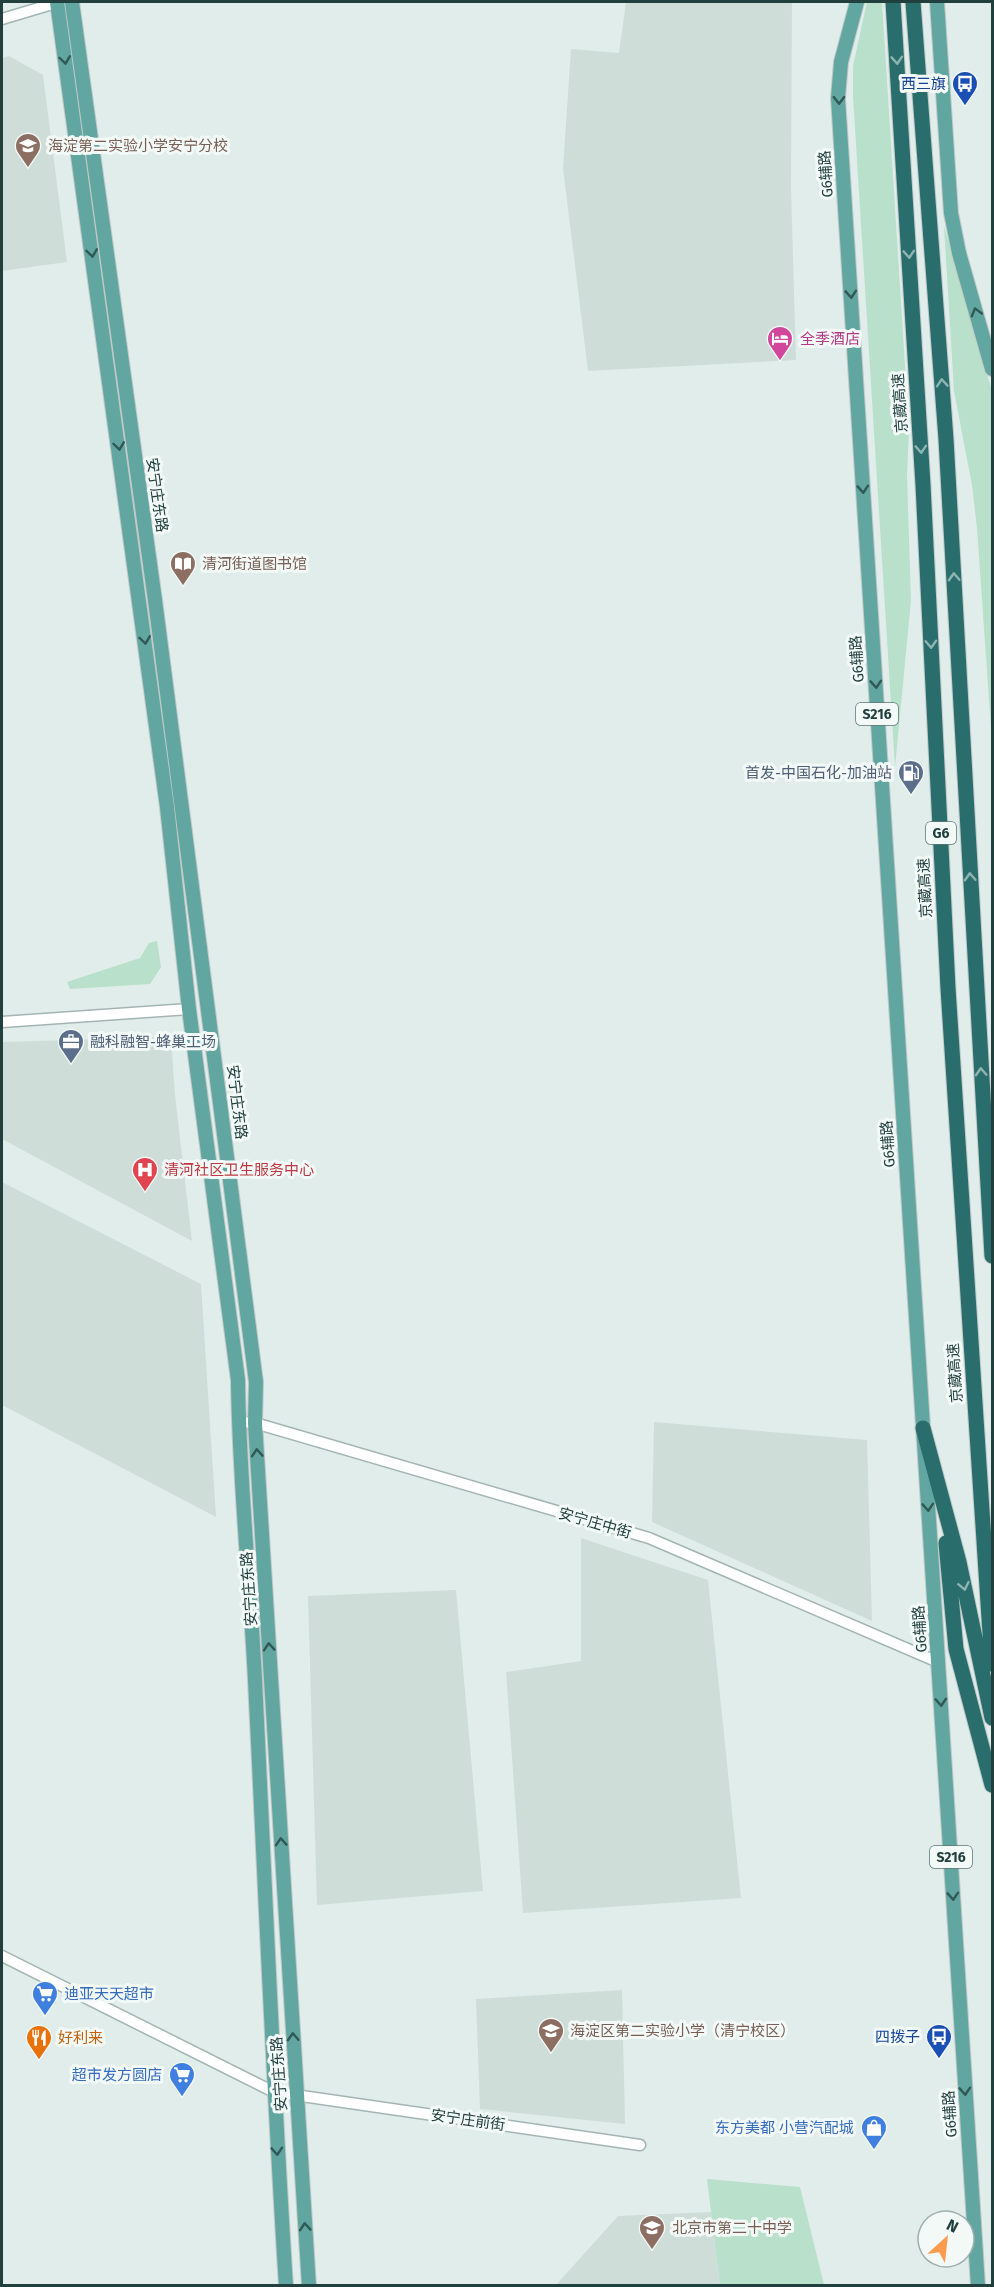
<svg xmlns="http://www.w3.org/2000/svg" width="994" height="2287" font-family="'Fira Sans','Noto Sans SC',sans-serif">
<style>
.built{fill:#cfddd9}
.green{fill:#b8e0ca}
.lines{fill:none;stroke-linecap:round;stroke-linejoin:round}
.minor-casing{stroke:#a3b5b3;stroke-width:13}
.major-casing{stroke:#c1c9c9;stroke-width:16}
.highway-casing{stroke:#c1c9c9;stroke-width:17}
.minor{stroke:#fff;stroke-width:10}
.major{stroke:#62a6a1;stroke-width:14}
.highway{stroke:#296e6d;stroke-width:15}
.oneway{stroke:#305956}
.oneway2{stroke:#8eb4b2}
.labels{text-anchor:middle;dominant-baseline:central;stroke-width:6;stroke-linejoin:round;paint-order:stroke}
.shield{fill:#f2f9f7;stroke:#5f7775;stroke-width:1.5}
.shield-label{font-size:14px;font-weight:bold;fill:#203f3d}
.transit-label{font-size:15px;fill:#164399;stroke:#f2f9f7;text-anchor:end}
.education-label{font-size:15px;fill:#785e54;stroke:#f2f9f7;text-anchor:start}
.street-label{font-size:15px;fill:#203f3d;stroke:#f2f9f7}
.hotel-label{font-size:15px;fill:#b23c85;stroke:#f2f9f7;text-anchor:start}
.service-label{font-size:15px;fill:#4e5e75;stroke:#f2f9f7;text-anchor:end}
.health-label{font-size:15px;fill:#be3a42;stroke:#f2f9f7;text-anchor:start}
.shop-label{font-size:15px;fill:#366cbe;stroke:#f2f9f7;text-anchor:end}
.food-label{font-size:15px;fill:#c56008;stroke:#f2f9f7;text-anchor:start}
</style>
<rect width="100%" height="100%" fill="#e1edea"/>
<path class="built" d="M626,2H792L791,188L796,360L588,371L563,168L571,49L619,53Z
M9,56L43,75L67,262L2,271V58Z
M171,1037L175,1095L192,1241L2,1139V1042Z
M2,1182L201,1284L216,1517L2,1405Z
M654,1422L867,1440L872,1621L652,1522Z
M581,1538L708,1580L741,1898L523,1913L506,1672L581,1661Z
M456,1590L483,1891L317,1905L308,1596Z
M622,1990L625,2124L480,2109L476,1999Z
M711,2212L720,2285H556L618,2216Z"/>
<path class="green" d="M867,2H882L909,429L907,475L911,600L895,767L853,96V66Z
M944,226L992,391V743L977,528L972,485L954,391Z
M157,941L161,967L150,984L70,989L67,982L140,958L149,943Z
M707,2179L800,2187L824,2285H720Z"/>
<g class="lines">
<defs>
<path id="minor" d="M2,19L59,2
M2,1022L189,1009
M239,1422L255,1423L649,1538L938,1662
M2,1956L274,2092L640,2145"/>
<path id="major" d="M57,2L167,807L189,1009L238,1380C239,1480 250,1580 255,1680C265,1882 273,2084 286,2286
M72,2L155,600L256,1382L255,1423L309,2286
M857,2L841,62L838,98L978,2286
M937,2L951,213L959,253L992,369"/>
<path id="highway" d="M893,2L923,485L948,988L992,1664
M913,2L946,439L992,1256
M923,1428L959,1562L992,1718
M946,1543L956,1649L992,1785"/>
</defs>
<use href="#minor" class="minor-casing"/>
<use href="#major" class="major-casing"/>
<use href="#highway" class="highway-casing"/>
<use href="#minor" class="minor"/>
<use href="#major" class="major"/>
<use href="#highway" class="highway"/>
</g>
<defs><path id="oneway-chevron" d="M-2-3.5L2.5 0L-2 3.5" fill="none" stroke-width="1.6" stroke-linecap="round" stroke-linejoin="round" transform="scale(1.5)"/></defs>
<g class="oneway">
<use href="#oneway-chevron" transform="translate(65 60) rotate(82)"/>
<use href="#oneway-chevron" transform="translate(839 100) rotate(89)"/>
<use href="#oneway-chevron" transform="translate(92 253) rotate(82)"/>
<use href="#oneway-chevron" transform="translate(851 294) rotate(86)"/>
<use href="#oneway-chevron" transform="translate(976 312) rotate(-106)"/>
<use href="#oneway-chevron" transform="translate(119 446) rotate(82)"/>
<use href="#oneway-chevron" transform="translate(863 489) rotate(86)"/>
<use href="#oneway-chevron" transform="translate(145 640) rotate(82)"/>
<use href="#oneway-chevron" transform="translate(876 684) rotate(86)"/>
<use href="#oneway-chevron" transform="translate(257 1453) rotate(-94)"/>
<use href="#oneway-chevron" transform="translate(928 1507) rotate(86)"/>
<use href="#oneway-chevron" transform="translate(269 1647) rotate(-94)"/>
<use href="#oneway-chevron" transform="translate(941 1702) rotate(86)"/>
<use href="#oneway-chevron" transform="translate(281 1842) rotate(-94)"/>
<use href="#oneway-chevron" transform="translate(953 1896) rotate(86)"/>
<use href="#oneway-chevron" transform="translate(293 2037) rotate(-93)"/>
<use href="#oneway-chevron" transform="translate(965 2091) rotate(86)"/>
<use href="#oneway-chevron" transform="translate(277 2151) rotate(86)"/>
<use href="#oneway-chevron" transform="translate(305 2227) rotate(-94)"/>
</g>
<g class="oneway2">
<use href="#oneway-chevron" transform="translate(897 60) rotate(86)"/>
<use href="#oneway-chevron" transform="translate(909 254) rotate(86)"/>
<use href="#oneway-chevron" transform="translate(942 383) rotate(-94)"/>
<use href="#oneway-chevron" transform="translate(921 449) rotate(86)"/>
<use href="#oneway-chevron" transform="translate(954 577) rotate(-93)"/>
<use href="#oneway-chevron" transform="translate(931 644) rotate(87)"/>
<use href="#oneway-chevron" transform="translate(970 877) rotate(-93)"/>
<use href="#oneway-chevron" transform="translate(981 1072) rotate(-93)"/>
<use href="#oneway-chevron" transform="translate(964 1586) rotate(78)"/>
</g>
<defs>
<symbol id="bus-pin" viewBox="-11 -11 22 30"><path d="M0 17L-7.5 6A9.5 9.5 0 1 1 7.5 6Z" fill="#1a4fb4" stroke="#f2f9f7"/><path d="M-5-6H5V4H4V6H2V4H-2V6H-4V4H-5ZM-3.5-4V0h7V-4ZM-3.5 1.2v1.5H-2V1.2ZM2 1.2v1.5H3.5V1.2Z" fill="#fff"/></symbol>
<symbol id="school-pin" viewBox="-11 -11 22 30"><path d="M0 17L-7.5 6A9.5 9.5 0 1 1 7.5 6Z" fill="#8d6e63" stroke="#f2f9f7"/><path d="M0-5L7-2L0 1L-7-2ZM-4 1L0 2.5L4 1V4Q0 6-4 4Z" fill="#fff"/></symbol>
<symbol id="hotel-pin" viewBox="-11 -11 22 30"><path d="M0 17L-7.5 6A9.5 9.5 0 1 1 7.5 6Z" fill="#d1479c" stroke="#f2f9f7"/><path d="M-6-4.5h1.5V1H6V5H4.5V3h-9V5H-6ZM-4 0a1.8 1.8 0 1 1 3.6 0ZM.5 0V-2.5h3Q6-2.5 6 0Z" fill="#fff"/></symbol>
<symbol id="library-pin" viewBox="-11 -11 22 30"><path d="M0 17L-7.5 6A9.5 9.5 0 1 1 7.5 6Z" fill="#8d6e63" stroke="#f2f9f7"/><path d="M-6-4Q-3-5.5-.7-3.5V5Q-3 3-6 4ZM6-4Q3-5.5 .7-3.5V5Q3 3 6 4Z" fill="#fff"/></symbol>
<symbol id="fuel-pin" viewBox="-11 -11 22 30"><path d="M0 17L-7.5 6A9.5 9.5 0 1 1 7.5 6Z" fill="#5c6f8a" stroke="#f2f9f7"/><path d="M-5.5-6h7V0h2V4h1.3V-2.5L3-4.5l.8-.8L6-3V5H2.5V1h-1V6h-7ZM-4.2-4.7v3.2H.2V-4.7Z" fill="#fff"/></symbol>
<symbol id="office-pin" viewBox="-11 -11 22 30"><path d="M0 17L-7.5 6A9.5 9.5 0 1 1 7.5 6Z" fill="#5c6f8a" stroke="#f2f9f7"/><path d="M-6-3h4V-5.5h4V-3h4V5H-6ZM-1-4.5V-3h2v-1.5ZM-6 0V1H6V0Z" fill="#fff"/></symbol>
<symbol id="hospital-pin" viewBox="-11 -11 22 30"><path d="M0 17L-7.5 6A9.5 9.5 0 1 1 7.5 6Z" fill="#e0444e" stroke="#f2f9f7"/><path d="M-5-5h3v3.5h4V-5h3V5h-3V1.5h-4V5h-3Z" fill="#fff"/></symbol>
<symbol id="supermarket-pin" viewBox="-11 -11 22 30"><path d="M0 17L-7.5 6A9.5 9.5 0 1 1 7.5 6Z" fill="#3f7fe0" stroke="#f2f9f7"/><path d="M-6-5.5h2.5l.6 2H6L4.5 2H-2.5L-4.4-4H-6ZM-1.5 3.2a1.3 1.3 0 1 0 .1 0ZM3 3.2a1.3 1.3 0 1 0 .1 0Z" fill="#fff"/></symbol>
<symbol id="restaurant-pin" viewBox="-11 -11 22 30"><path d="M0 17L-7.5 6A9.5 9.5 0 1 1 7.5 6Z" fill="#e8710a" stroke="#f2f9f7"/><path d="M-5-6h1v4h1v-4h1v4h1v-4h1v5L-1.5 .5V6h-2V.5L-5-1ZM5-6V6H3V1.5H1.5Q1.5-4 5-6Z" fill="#fff"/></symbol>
<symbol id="shop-pin" viewBox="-11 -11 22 30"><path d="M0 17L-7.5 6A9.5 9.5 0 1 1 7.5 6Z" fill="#3f7fe0" stroke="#f2f9f7"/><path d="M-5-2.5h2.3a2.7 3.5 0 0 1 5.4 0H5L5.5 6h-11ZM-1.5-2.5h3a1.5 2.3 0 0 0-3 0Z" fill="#fff"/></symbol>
</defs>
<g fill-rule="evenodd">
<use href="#bus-pin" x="950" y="69" width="30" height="40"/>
<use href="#school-pin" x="13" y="131" width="30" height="40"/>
<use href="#hotel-pin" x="765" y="324" width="30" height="40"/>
<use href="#library-pin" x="168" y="549" width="30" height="40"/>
<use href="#fuel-pin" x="896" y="758" width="30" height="40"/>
<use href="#office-pin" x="56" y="1027" width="30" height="40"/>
<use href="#hospital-pin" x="130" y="1155" width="30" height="40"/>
<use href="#supermarket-pin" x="30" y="1979" width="30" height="40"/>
<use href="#school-pin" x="536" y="2016" width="30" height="40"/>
<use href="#bus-pin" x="924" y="2022" width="30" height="40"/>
<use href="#restaurant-pin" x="24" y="2023" width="30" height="40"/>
<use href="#supermarket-pin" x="167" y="2060" width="30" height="40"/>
<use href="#shop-pin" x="859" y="2113" width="30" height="40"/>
<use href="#school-pin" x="637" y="2213" width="30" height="40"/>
</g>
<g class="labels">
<g class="shield">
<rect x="856" y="703" width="42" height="22" rx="4.5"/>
<rect x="926" y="822" width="30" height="22" rx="4.5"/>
<rect x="930" y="1846" width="42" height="22" rx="4.5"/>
</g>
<g class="shield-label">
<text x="877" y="714">S216</text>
<text x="941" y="833">G6</text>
<text x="951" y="1857">S216</text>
</g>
<g class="transit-label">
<text x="946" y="84">西三旗</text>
<text x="920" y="2037">四拨子</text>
</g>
<g class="education-label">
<text x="48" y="146">海淀第二实验小学安宁分校</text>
<text x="202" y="564">清河街道图书馆</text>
<text x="570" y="2031">海淀区第二实验小学（清宁校区）</text>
<text x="672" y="2228">北京市第二十中学</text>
</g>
<g class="street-label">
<text transform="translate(826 174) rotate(-94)">G6辅路</text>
<text transform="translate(900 403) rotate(-94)">京藏高速</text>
<text transform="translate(157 495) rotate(82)">安宁庄东路</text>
<text transform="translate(857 659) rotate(-94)">G6辅路</text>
<text transform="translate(925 888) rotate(-93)">京藏高速</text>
<text transform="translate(237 1102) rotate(83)">安宁庄东路</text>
<text transform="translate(888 1144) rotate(-94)">G6辅路</text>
<text transform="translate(955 1373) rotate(-94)">京藏高速</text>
<text transform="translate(595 1523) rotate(16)">安宁庄中街</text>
<text transform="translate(249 1589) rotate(-94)">安宁庄东路</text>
<text transform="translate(920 1629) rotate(-94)">G6辅路</text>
<text transform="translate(279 2074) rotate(-94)">安宁庄东路</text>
<text transform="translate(950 2114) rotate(-94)">G6辅路</text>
<text transform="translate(468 2120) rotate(8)">安宁庄前街</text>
</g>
<g class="hotel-label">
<text x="800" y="339">全季酒店</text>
</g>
<g class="service-label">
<text x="892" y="773">首发-中国石化-加油站</text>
<text x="90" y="1042" text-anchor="start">融科融智-蜂巢工场</text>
</g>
<g class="health-label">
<text x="164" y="1170">清河社区卫生服务中心</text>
</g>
<g class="shop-label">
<text x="64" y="1994" text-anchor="start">迪亚天天超市</text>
<text x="162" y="2075">超市发方圆店</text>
<text x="854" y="2128">东方美都 小营汽配城</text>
</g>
<g class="food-label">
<text x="58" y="2038">好利来</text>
</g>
</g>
<rect width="994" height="2287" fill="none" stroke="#203f3d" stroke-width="6"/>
<g transform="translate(946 2239) rotate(27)"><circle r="28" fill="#f2f9f7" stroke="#9eafad" stroke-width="1.5"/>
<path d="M0-4.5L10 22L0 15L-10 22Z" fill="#fd9b4f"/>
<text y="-9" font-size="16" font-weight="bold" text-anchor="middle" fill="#203f3d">N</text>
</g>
</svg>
